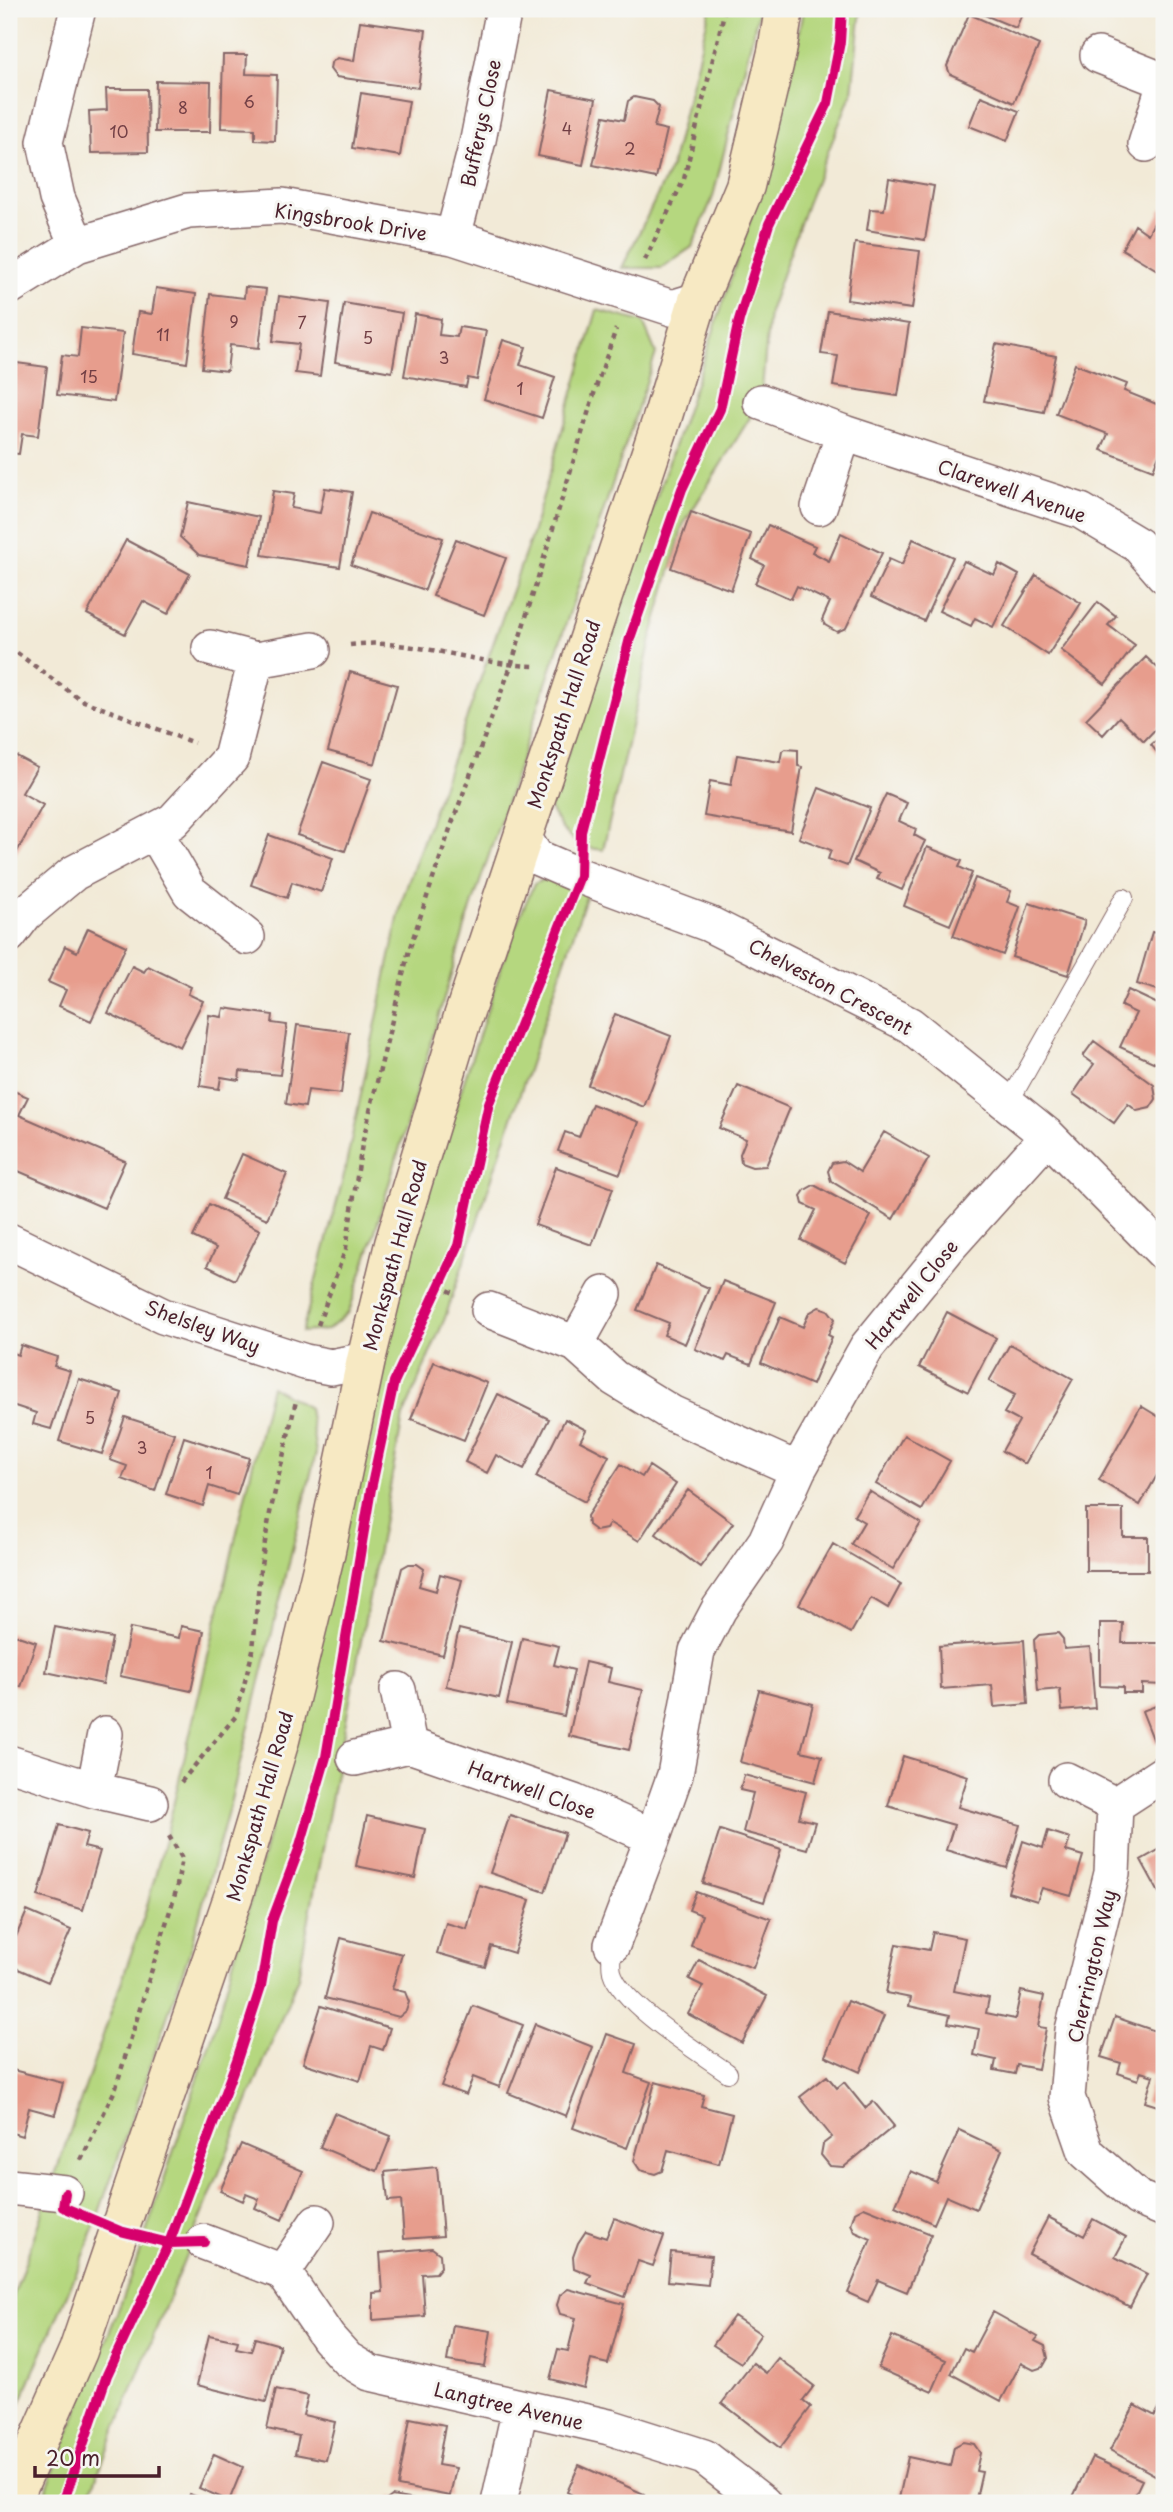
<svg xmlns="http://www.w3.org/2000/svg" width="1173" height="2512" font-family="'Playpen Sans',sans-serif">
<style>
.green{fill:#b5d77f;stroke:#807b55;stroke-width:2}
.building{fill:#e79d8d}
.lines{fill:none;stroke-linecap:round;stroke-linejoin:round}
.lane-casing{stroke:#856667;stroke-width:20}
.street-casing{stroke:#856667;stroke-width:38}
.secondary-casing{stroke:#856667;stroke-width:41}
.path{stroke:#856667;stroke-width:4.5;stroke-dasharray:5 5;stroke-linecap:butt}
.lane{stroke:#fff;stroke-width:18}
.street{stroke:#fff;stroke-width:35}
.secondary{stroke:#f7e9c3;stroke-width:38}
.cycleway-casing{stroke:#f6f6f2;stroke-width:15}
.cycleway{stroke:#d6006c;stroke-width:10}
.labels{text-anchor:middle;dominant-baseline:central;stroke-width:6;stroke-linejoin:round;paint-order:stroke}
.number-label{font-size:16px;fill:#713e44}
.street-label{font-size:19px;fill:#4a1f2b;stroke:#f6f6f2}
</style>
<rect width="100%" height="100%" fill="#f6f6f2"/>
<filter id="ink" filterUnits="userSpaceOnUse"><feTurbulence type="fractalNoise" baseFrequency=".0143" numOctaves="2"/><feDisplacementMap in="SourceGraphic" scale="14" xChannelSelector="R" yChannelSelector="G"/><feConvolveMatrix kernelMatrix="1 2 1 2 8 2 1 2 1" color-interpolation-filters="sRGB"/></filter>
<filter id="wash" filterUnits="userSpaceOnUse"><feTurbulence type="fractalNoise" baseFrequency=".00686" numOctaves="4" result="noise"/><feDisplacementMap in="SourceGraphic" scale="28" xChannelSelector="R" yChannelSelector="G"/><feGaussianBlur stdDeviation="1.57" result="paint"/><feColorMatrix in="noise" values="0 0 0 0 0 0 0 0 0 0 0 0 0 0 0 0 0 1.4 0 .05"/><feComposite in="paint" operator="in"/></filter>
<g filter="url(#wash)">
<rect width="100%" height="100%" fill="#f2ead7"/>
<path class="green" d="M710,9H759L713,197L692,247L661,268H622L671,167Z
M803,9H861L852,92L807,204L769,312L761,400L683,525L651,639L603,850L581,847L562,829L549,807C598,667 647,526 695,386C736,264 782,135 803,9Z
M597,310L643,322L656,353L466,924L373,1238L349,1312L328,1330L302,1332L343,1179L402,900L532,534Z
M551,876L589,888L445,1318L403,1417L298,1977L86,2503H41L130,2280L214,2031L262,1860L385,1345L436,1167L512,934L534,884Z
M271,1386L309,1408L316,1453L230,1804L189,1954L85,2253L9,2428V2309L145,1913L167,1832Z"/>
<g id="blocks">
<path class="building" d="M970,9H1024L1016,28Z
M969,14L1039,45L1014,103L950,74L947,66Z
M360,21L426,30L418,88L336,77L330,69L331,63L337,58L354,61Z
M223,55H247L246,74L277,75L275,141L255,140V129L221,128Z
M156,81L211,82L210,132H155Z
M106,89H147L148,152L91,153L89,111L107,110Z
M551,90L596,99L583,165L538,156Z
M361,93L409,101L400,156L352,148Z
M981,96L1019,111L1007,141L969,126Z
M634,97L653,101L659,107L654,127L667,130L656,178L593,165L604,116L624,120L628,101Z
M889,178L934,186L925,240L867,230L870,209L884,210Z
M1162,208L1164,210V274L1122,249L1135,225L1148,234Z
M855,243L920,251L912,309L847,300Z
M245,287L266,289L259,348L230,345L227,371L202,368L210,294L244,298Z
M156,288L196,294L187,363L132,354L138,312L152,314Z
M279,296L330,303L320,376L295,373L299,344L273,341Z
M344,303L402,313L392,372L335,362Z
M828,311L909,324L898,396L833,386L838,356L821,354Z
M415,314L441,319L439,335L457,337L459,327L486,331L477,380L468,378L466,387L404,376Z
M81,328L123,333L114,402L57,395L62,355L78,357Z
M503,340L526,347L520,365L555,377L542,418L484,399Z
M996,344L1056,356L1044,412L984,401Z
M9,362L47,367L38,436L22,434L19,454L9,453Z
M1075,364L1127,384L1124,391L1164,407V442L1153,470L1101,450L1108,434L1056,414Z
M325,488L352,492L340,567L262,555L273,491L294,494L291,508L320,513Z
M188,502L259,517L249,565L199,555L180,537Z
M691,512L751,534L731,590L671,568Z
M369,513L443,538L425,590L351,565Z
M768,525L815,546L812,552L829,561L841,533L882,553L846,628L837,632L825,625L822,620L830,602L797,586L791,599L755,583L764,565L752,559Z
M456,539L506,558L484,615L433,596Z
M913,539L953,557L924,621L871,597L889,559L902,565Z
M126,540L190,574L168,614L143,601L125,634L87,614Z
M964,561L994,575L999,564L1019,575L993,627L975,618L971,626L939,611Z
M1036,575L1081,603L1048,655L1004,626Z
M1098,602L1116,616L1108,625L1135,645L1105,684L1061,650Z
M1146,657L1164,674V720L1144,741L1119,717L1103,735L1086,719Z
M350,672L397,685L375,764L328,751Z
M1164,734V761L1151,745Z
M785,749L798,750V766L802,767L791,831L704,816L710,781L731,785L737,755L780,762L782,751Z
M9,752L37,767L22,793L43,805L14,857L9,854Z
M323,762L371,779L345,851L297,835Z
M819,788L870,808L847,866L828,859L831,850L799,838Z
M886,794L907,803L899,821L916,829L914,835L925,841L902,890L877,879L880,873L854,861Z
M269,835L333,858L321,892L292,882L287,898L251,885Z
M927,847L962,861L959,867L972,873L950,925L904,906Z
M975,878L1011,891L1007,902L1020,907L1003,955L953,936Z
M1029,903L1085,921L1068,975L1012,957Z
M88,928L126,946L91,1021L59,1006L66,990L48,982L65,946L77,952Z
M1152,932L1164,935V992L1137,984Z
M132,966L144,972L148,966L191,987L188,994L203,1001L180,1047L108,1013Z
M1128,990L1164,1007V1067L1120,1047L1136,1013L1121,1006Z
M224,1008L273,1015L272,1023L287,1025L280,1075L240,1071L239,1080L221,1077L219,1089L200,1086L209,1015L222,1017Z
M615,1014L671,1036L644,1107L588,1085Z
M297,1025L349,1032L341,1094L308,1090L305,1107L286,1104Z
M1094,1041L1154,1085L1156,1099L1150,1108L1137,1111L1128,1104L1114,1123L1073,1094L1094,1064L1083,1056Z
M738,1086L790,1108L766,1166L752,1167L741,1163L740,1154L746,1139L719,1128Z
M9,1089L28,1097L19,1115L125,1161L104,1208L9,1167Z
M592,1104L639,1122L620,1174L558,1151L565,1132L579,1137Z
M884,1132L929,1158L893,1219L831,1181L828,1171L832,1163L843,1161L860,1172Z
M242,1154L287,1174L267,1219L222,1199Z
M556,1167L613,1188L592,1245L535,1225Z
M814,1185L871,1216L845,1263L801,1240L816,1210L803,1204L801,1196L805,1190Z
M209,1204L260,1230L235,1280L207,1266L216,1248L193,1237Z
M656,1265L709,1288L685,1344L664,1335L669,1323L637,1310Z
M723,1281L776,1302L751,1364L728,1355L725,1361L695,1349Z
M819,1307L828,1310L835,1319L828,1335L832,1337L812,1385L761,1363L780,1317L803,1327L809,1313Z
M947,1312L996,1338L968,1392L919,1367Z
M1010,1344L1073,1379L1025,1464L1002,1451L1019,1421L1004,1413L1015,1395L989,1381Z
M21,1345L57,1357L54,1366L70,1371L51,1429L33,1424L36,1413L9,1404V1352L18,1355Z
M434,1362L487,1383L464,1440L411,1419Z
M79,1379L122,1393L102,1454L59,1441Z
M498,1394L549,1419L524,1469L496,1455L487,1473L465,1462Z
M1141,1406L1164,1420V1463L1140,1505L1099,1480Z
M125,1417L174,1433L155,1491L122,1479L127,1466L110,1460Z
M565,1419L586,1430L580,1441L609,1456L585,1502L536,1477Z
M904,1435L950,1461L922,1510L876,1484Z
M184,1437L249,1458L237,1495L209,1486L203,1506L166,1494Z
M621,1464L642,1477L649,1466L676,1484L639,1541L610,1523L606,1529L596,1531L588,1525L587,1516Z
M688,1490L733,1523L700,1567L656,1534Z
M869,1491L921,1523L893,1569L851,1544L864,1522L854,1516Z
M1086,1509H1123V1537H1148V1571H1086Z
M833,1544L901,1584L888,1608L871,1598L851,1633L799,1604Z
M409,1564H417L424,1569L419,1586L436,1591L440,1574L462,1580L443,1655L384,1641L402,1568Z
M1100,1623H1123L1122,1643H1164V1685L1142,1684V1693H1123V1687L1100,1686Z
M181,1626L204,1631L191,1691L120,1676L130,1628L179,1638Z
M55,1627L112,1638L103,1684L46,1672Z
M459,1629L512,1642L499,1698L446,1686Z
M9,1633L36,1642L21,1687L9,1684Z
M1058,1633L1063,1639L1064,1649L1090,1647L1095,1708L1062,1711L1060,1689L1038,1691L1034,1640L1039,1635Z
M522,1638L559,1646L554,1665L574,1670L564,1716L507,1704Z
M1024,1640L1028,1704L994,1707L992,1685L941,1689L939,1646Z
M585,1662L611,1668L608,1682L643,1690L629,1750L569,1736Z
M759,1690L813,1704L801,1751L822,1756L815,1782L740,1762Z
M1164,1703V1741L1155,1744L1142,1711Z
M903,1756L968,1776L958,1807L1020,1825L1007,1868L946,1850L954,1825L888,1806Z
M744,1775L806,1792L799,1818L815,1822L807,1849L743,1832L753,1793L740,1790Z
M510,1815L565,1833L545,1892L490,1873Z
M367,1816L425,1829L415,1878L356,1866Z
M59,1825L88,1833L84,1847L100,1851L83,1910L38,1896Z
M720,1830L781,1850L764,1902L703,1883Z
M1048,1831L1070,1838L1066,1851L1083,1856L1071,1896L1042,1888L1037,1901L1008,1892L1023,1841L1043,1848Z
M1164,1847V1902L1141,1860Z
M479,1885L530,1900L514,1953L491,1946L485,1967L437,1953L446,1923L467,1929Z
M696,1892L771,1919L753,1968L691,1946L702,1915L689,1910Z
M27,1911L71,1930L48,1982L9,1965V1953Z
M933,1932L965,1938L954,1991L989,1998L986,2013L1015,2019L1021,1991L1044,1996L1038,2027L1046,2028L1038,2069L1017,2065L1015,2074L994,2070L996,2060L974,2055L979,2029L948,2023L950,2015L909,2006L911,1998L886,1993L896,1944L929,1950Z
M341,1938L402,1954L392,1989L405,1992L409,2002L406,2011L399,2017L325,1998Z
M699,1960L767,1996L742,2043L688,2014L703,1986L689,1979Z
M848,2001L884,2016L860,2072L825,2056Z
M321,2006L390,2028L383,2050L371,2046L360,2081L303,2063Z
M473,2006L523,2025L499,2087L473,2077L466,2095L441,2086Z
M1115,2017L1164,2034V2108L1145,2102L1153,2076L1141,2072L1138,2080L1118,2073L1121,2063L1101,2057Z
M535,2024L593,2047L566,2116L508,2093Z
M607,2034L636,2044L626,2073L651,2082L627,2148L573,2128Z
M9,2069L63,2083L55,2115L29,2108L22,2136L9,2132Z
M827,2076L837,2088L844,2082L865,2108L873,2101L894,2126L844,2167L830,2166L821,2155L823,2144L832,2137L800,2097Z
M655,2082L704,2095L701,2106L732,2114L719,2164L668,2150L662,2171L655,2174L640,2170L634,2161Z
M334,2113L391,2136L377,2171L320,2147Z
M959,2130L1002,2150L976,2209L946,2196L934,2224L895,2206L911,2171L936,2182Z
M241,2144L303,2171L282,2220L255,2208L259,2199L246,2194L243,2201L220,2191Z
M437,2167L443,2236L404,2239L401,2200L388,2201L385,2172Z
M864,2207L931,2234L907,2292L878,2280L868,2302L848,2293L871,2239L855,2232L851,2224L855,2212Z
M1048,2217L1084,2236L1093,2219L1126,2237L1115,2257L1147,2274L1130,2307L1029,2254Z
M614,2218L664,2236L653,2266L638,2261L625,2297L587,2283L591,2275L574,2268L573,2257L578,2243L586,2231L606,2238Z
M432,2248L440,2254L441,2267L436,2273L422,2274L425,2316L373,2320V2293L383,2292L380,2253Z
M671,2252L711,2256L708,2285L668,2281Z
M568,2289L624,2304L608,2364L591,2360L584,2388L550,2379L558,2349L568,2351L576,2318L560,2314L557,2305L560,2295Z
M993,2312L1038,2337L1035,2341L1045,2346L1048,2358L1043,2367L1034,2370L1021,2363L1001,2401L951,2374L964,2348L972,2352Z
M734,2316L761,2334L741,2363L713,2345Z
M453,2325L491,2331L485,2367L447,2361Z
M209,2335L238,2341L236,2348L251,2351L255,2338L280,2345L266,2402L197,2385Z
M892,2336L946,2360L932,2392L878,2368Z
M778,2358L814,2386L803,2400L811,2407L780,2448L722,2403L753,2363L766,2373Z
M276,2389L308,2396L303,2415L335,2422L326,2460L295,2454L299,2436L267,2429Z
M1164,2399V2480L1110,2450L1135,2405L1155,2416Z
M410,2418L445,2425L438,2465L456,2468L450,2496L398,2486Z
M963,2442L974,2444L980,2453L976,2471L982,2472L975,2503H898L908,2457L950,2466L954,2447Z
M214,2454L243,2467L229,2501L199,2488Z
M1092,2457L1142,2480L1131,2503H1070Z
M579,2465L644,2494L640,2503H568L572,2495L567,2492Z
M190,2494L211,2503H186Z
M392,2496L425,2502V2503H383Z"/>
</g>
</g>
<g filter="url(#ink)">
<use href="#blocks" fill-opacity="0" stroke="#856667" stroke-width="2"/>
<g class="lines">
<defs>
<path id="lane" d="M1008,1104L1124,898
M612,1945C612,1953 610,1964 612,1972C621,2004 700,2053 728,2073"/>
<path id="street" d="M1098,55L1164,81
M1146,144L1164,86
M453,237L478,140L504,9
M77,245L57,198L45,142L78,9
M9,287L77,245L188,211L282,206L453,237L672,308L698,300
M761,402L844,433
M819,507L844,433L1081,511L1138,545L1164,575
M210,648L256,660
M155,832L190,892L247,937
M523,837L536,857L580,876L709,924L910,1025L1048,1136L1164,1253
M9,935L25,914L74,873L173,821L231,758L256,660L313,650
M9,1241L163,1316L305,1362L331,1367L366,1360
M489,1310L576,1344L614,1378L671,1413L798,1470
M576,1344L604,1294
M398,1690L409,1745
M355,1758L409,1745L574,1802L653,1837L675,1775L697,1651L719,1609L766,1541L798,1470L867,1347L951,1244L1048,1136
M9,1763L94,1790L150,1803
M1066,1780L1115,1805L1112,1873L1073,2030L1067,2097L1086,2152L1138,2198L1164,2209
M94,1790L105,1734
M1115,1805L1164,1773
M612,1945L653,1837
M9,2187L65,2193
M204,2242L283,2272L328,2338L347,2359L370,2373L609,2427L704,2457L763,2503
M283,2272L317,2222
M499,2503L520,2408"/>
<path id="secondary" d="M11,2503L78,2351L235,1891L280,1740L325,1555L366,1360L394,1244L462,1020L662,419L698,300L745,186L777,52L784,9"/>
</defs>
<use href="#lane" class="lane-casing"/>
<use href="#street" class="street-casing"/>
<use href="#secondary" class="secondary-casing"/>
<path class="path" d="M645,260L684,179L725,9
M350,645C414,637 475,666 538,666
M9,647L81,700L194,743
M439,1286L454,1293
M318,1325L346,1248L362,1144L409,950L451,826L511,666L597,384L616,329
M181,1782L236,1716L253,1650L260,1571L270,1513L296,1401
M81,2160L115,2090L176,1891L182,1858L169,1836"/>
<use href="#lane" class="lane"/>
<use href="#street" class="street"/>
<use href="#secondary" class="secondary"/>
<defs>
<path id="cycleway" d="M65,2193L63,2207L120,2231L169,2243L204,2242
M63,2503L107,2375L169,2243L237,2060L261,1986L272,1921L299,1849L326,1757L371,1489L394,1382L458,1246L489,1103L580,876L581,831L630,638L682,489L720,409L739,320L769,224L828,103L840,42L842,9"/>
</defs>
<use href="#cycleway" class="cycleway-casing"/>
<use href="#cycleway" class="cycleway"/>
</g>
</g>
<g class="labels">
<g class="number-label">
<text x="249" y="101">6</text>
<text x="183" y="107">8</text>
<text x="567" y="128">4</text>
<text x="119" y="131">10</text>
<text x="630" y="148">2</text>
<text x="234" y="321">9</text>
<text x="302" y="322">7</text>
<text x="163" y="334">11</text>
<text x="368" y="337">5</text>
<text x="444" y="357">3</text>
<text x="89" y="376">15</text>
<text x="520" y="388">1</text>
<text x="90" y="1417">5</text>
<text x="142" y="1447">3</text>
<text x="209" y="1472">1</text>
</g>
<g class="street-label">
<text transform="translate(480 123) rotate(-78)">Bufferys Close</text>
<text transform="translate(351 221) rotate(9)">Kingsbrook Drive</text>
<text transform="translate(1012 490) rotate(19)">Clarewell Avenue</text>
<text transform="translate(563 714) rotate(-72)">Monkspath Hall Road</text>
<text transform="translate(831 986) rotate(28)">Chelveston Crescent</text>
<text transform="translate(394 1255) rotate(-75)">Monkspath Hall Road</text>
<text transform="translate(911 1294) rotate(-51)">Hartwell Close</text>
<text transform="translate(203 1326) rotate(20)">Shelsley Way</text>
<text transform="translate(532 1789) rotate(20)">Hartwell Close</text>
<text transform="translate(259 1806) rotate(-74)">Monkspath Hall Road</text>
<text transform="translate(1091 1966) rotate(-77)">Cherrington Way</text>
<text transform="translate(509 2405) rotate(13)">Langtree Avenue</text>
</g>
</g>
<rect width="1173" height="2512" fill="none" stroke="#f6f6f2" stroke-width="35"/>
<path d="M35 2466v10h124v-10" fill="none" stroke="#4a1f2b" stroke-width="3.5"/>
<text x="46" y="2466" font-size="21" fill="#4a1f2b" stroke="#f6f6f2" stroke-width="5" paint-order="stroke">20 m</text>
</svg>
